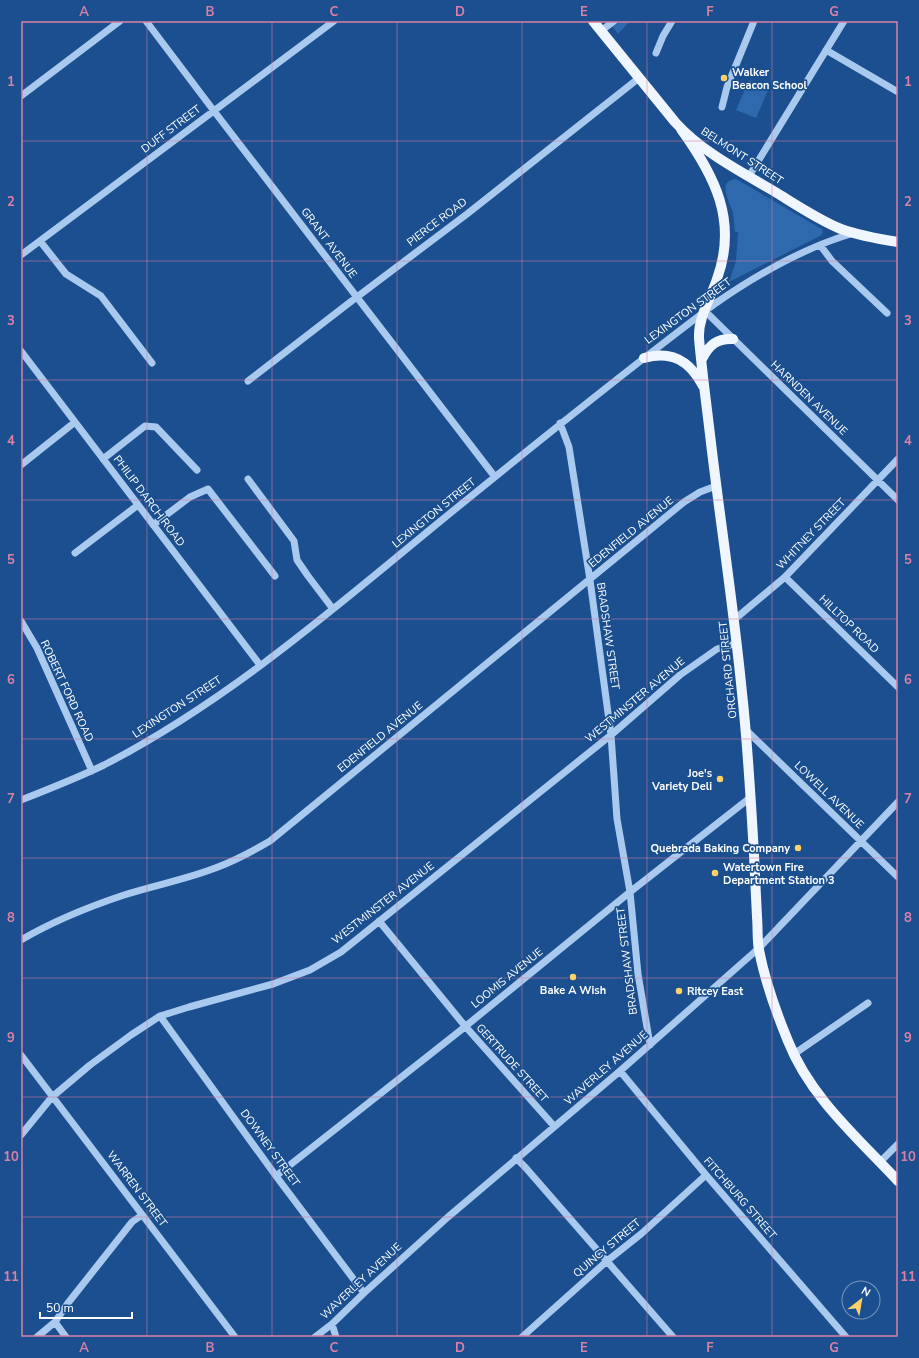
<svg xmlns="http://www.w3.org/2000/svg" width="919" height="1358" font-family="'Nunito Sans',sans-serif">
<style>
.green{fill:#2e69ad}
.lines{fill:none;stroke-linecap:round;stroke-linejoin:round}
.minor{stroke:#a9c9ee;stroke-width:7}
.major{stroke:#f0f6ff;stroke-width:10}
.grid{fill:none;stroke:#dd80a5;stroke-width:1;stroke-opacity:0.55}
.poi-dot{fill:#ffd166;stroke:#1b4f8f;stroke-width:1.5}
.labels{text-anchor:middle;dominant-baseline:central;stroke-width:3.5;stroke-linejoin:round;paint-order:stroke}
.poi-label{font-size:11px;font-weight:bold;fill:#fff;stroke:#1b4f8f;text-anchor:start}
.street-label{font-size:11px;fill:#fff;stroke:#1b4f8f}
.neatline{fill:none;stroke:#dd80a5;stroke-width:1.5}
.grid-label{font-size:13px;text-anchor:middle;font-weight:bold;fill:#dd80a5}
</style>
<rect width="100%" height="100%" fill="#1b4f8f"/>
<path class="green" d="M608,21H630L618,34Z
M749,80L769,88L756,118L736,110Z
M736,179L820,228L822,229L823,233L820,236L729,282L736,261L738,232H735C734,226 734,219 733,213C730,202 716,181 736,179Z"/>
<g class="lines">
<path class="minor" d="M146,21L214,111L495,477
M601,31L614,21
M826,50L898,92
M656,53L663,36L672,21
M21,96L120,21
M722,107L727,87L754,21
M749,176L844,21
M40,241L66,274L101,296L152,363
M820,245L832,261L887,313
M21,255L334,21
M705,311L898,500
M21,351L260,665
M248,381L349,303L467,214L639,78
M560,423L569,447L590,580L611,735L617,819L630,892L638,974L650,1045
M103,459L145,426L156,427L197,470
M21,465L75,422
M248,479L294,541L297,560L308,576L333,609
M153,525L190,497L208,489L275,576
M75,553L138,505
M785,577L898,687
M735,619L785,577L898,459
M21,621L37,648L92,771
M745,729L898,877
M21,800C49,789 77,778 104,765C224,703 329,613 432,528C525,452 619,376 716,303C758,274 805,247 854,233
M379,921L465,1026L554,1126
M21,940C55,920 88,907 124,895C155,885 188,879 218,867C236,860 253,851 270,841L684,502L700,492L716,486
M160,1016L276,1176L364,1293
M794,1054L868,1003
M21,1055L235,1337
M620,1071L706,1175L846,1337
M21,1135L52,1097L90,1065L131,1035L160,1016L189,1007L273,984L310,970L341,952L611,735L680,675L717,649L737,643
M516,1158L525,1167L673,1337
M880,1162L898,1144
M276,1176L461,1030L630,892L751,797
M55,1322L66,1337
M332,1324L336,1337
M37,1337L55,1322L68,1303L132,1222L142,1215
M315,1337L332,1324L364,1293L448,1217L620,1071L759,948L898,802
M522,1337L607,1261L641,1234L706,1175"/>
<path class="major" d="M593,21L675,122C703,153 742,172 777,193C798,206 819,220 841,229C860,236 879,239 898,242
M681,129C715,176 738,221 717,279C711,298 698,317 699,338C702,373 707,408 711,443C721,527 734,610 742,693C748,747 751,801 754,855C755,876 756,896 757,917C758,928 757,940 759,950C765,981 776,1012 788,1041C810,1097 858,1138 898,1181
M644,358C672,350 690,361 703,386
M702,359C709,345 717,338 733,339"/>
</g>
<path class="grid" d="M147,21V1337M272,21V1337M397,21V1337M522,21V1337M647,21V1337M772,21V1337M21,141H898M21,261H898M21,380H898M21,500H898M21,619H898M21,739H898M21,858H898M21,978H898M21,1097H898M21,1217H898"/>
<g class="poi-dot">
<circle cx="724" cy="78" r="4"/>
<circle cx="720" cy="779" r="4"/>
<circle cx="798" cy="848" r="4"/>
<circle cx="715" cy="873" r="4"/>
<circle cx="573" cy="977" r="4"/>
<circle cx="679" cy="991" r="4"/>
</g>
<g class="labels">
<g class="poi-label">
<text x="732" y="72">Walker<tspan x="732" dy="13">Beacon School</tspan></text>
<text x="712" y="773" text-anchor="end">Joe's<tspan x="712" dy="13">Variety Deli</tspan></text>
<text x="790" y="848" text-anchor="end">Quebrada Baking Company</text>
<text x="723" y="867">Watertown Fire<tspan x="723" dy="13">Department Station 3</tspan></text>
<text x="573" y="990" text-anchor="middle">Bake A Wish</text>
<text x="687" y="991">Ritcey East</text>
</g>
<g class="street-label">
<text transform="translate(171 129) rotate(-37)">DUFF STREET</text>
<text transform="translate(742 156) rotate(33)">BELMONT STREET</text>
<text transform="translate(437 222) rotate(-37)">PIERCE ROAD</text>
<text transform="translate(329 243) rotate(53)">GRANT AVENUE</text>
<text transform="translate(688 311) rotate(-36)">LEXINGTON STREET</text>
<text transform="translate(809 398) rotate(44)">HARNDEN AVENUE</text>
<text transform="translate(149 501) rotate(53)">PHILIP DARCH ROAD</text>
<text transform="translate(434 513) rotate(-39)">LEXINGTON STREET</text>
<text transform="translate(631 532) rotate(-39)">EDENFIELD AVENUE</text>
<text transform="translate(811 534) rotate(-46)">WHITNEY STREET</text>
<text transform="translate(849 624) rotate(44)">HILLTOP ROAD</text>
<text transform="translate(608 636) rotate(82)">BRADSHAW STREET</text>
<text transform="translate(728 670) rotate(-96)">ORCHARD STREET</text>
<text transform="translate(67 691) rotate(65)">ROBERT FORD ROAD</text>
<text transform="translate(635 700) rotate(-40)">WESTMINSTER AVENUE</text>
<text transform="translate(177 707) rotate(-33)">LEXINGTON STREET</text>
<text transform="translate(380 737) rotate(-39)">EDENFIELD AVENUE</text>
<text transform="translate(829 795) rotate(44)">LOWELL AVENUE</text>
<text transform="translate(383 903) rotate(-38)">WESTMINSTER AVENUE</text>
<text transform="translate(627 961) rotate(-97)">BRADSHAW STREET</text>
<text transform="translate(507 978) rotate(-39)">LOOMIS AVENUE</text>
<text transform="translate(512 1063) rotate(48)">GERTRUDE STREET</text>
<text transform="translate(606 1068) rotate(-41)">WAVERLEY AVENUE</text>
<text transform="translate(270 1148) rotate(54)">DOWNEY STREET</text>
<text transform="translate(137 1189) rotate(53)">WARREN STREET</text>
<text transform="translate(740 1198) rotate(49)">FITCHBURG STREET</text>
<text transform="translate(607 1248) rotate(-40)">QUINCY STREET</text>
<text transform="translate(361 1281) rotate(-43)">WAVERLEY AVENUE</text>
</g>
</g>
<rect width="919" height="1358" fill="none" stroke="#1b4f8f" stroke-width="44"/>
<g transform="translate(861 1300) rotate(31)"><circle r="19" fill="#1b4f8f" stroke="#7695bc"/>
<path d="M0-3L7 15L0 10L-7 15Z" fill="#ffd166"/>
<text y="-6" font-size="11" font-weight="bold" text-anchor="middle" fill="#ffffff">N</text>
</g>
<path d="M40 1312v6h92v-6" fill="none" stroke="#ffffff" stroke-width="2"/>
<text x="46" y="1312" font-size="12" fill="#ffffff" stroke="#1b4f8f" stroke-width="3" paint-order="stroke">50 m</text>
<rect x="22" y="22" width="875" height="1314" class="neatline"/>
<g class="grid-label">
<text x="84" y="16">A</text>
<text x="210" y="16">B</text>
<text x="334" y="16">C</text>
<text x="460" y="16">D</text>
<text x="584" y="16">E</text>
<text x="710" y="16">F</text>
<text x="834" y="16">G</text>
<text x="11" y="86">1</text>
<text x="908" y="86">1</text>
<text x="11" y="206">2</text>
<text x="908" y="206">2</text>
<text x="11" y="325">3</text>
<text x="908" y="325">3</text>
<text x="11" y="445">4</text>
<text x="908" y="445">4</text>
<text x="11" y="564">5</text>
<text x="908" y="564">5</text>
<text x="11" y="684">6</text>
<text x="908" y="684">6</text>
<text x="11" y="803">7</text>
<text x="908" y="803">7</text>
<text x="11" y="922">8</text>
<text x="908" y="922">8</text>
<text x="11" y="1042">9</text>
<text x="908" y="1042">9</text>
<text x="11" y="1161">10</text>
<text x="908" y="1161">10</text>
<text x="11" y="1281">11</text>
<text x="908" y="1281">11</text>
<text x="84" y="1352">A</text>
<text x="210" y="1352">B</text>
<text x="334" y="1352">C</text>
<text x="460" y="1352">D</text>
<text x="584" y="1352">E</text>
<text x="710" y="1352">F</text>
<text x="834" y="1352">G</text>
</g>
</svg>
